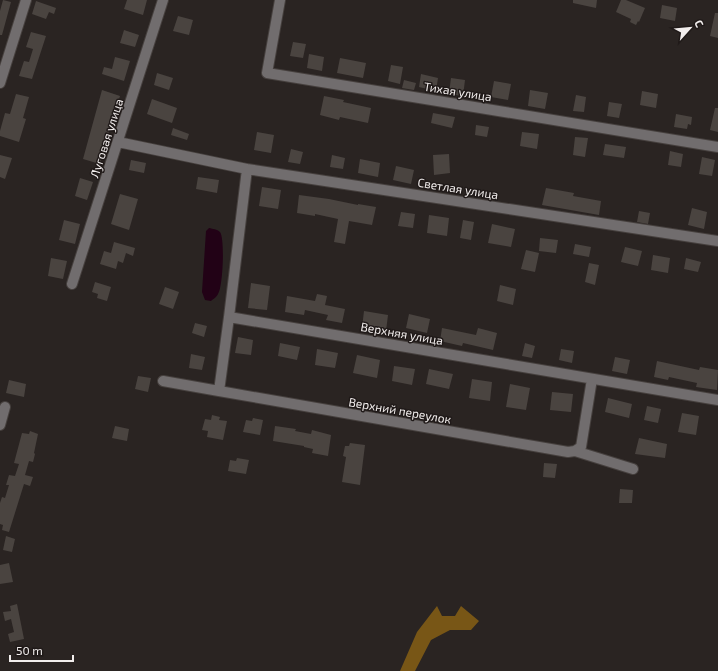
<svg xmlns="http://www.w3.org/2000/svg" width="718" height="671" font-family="'Exo 2',sans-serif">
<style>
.forest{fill:#785616}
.water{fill:#220216}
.building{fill:#4a4440}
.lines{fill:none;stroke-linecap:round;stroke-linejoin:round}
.minor-casing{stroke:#46403e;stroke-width:12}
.minor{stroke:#716d6e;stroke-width:10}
.labels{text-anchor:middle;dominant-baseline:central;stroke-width:3;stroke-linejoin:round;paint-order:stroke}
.street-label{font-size:12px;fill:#f2eeed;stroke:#201a19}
</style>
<rect width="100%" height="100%" fill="#2a2422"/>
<path class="forest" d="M437,606L442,616H455L461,606L479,621L471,630H450L431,640L415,671H400L417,632Z"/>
<path class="water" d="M209,228C213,229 217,229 220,232C225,238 223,287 218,294C217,297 213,299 211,301L205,300L202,292L206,231Z"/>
<path class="building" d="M3,0L11,2L2,35H0V11Z
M127,0H147L143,15L124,9Z
M573,0H597L596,8L573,3Z
M621,0H626L645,8L639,22L638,21L636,25L630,22L631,19L616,12Z
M36,1L56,8L54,14L49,12L46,19L32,14Z
M662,5L677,8L675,21L660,18Z
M715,13H718V38L710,36Z
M178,16L193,20L189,35L173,31Z
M124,30L139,35L135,47L120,43Z
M31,32L46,36L32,79L19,76L24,61L29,62L33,49L26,47Z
M293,42L306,44L303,58L290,56Z
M309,54L324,57L322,71L307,68Z
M115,57L130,61L124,81L102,74L104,67L112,69Z
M340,58L366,63L363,78L337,73Z
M391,65L403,67L400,84L388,81Z
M157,73L173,78L169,90L154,85Z
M421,74L438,78L436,91L419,87Z
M451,78L465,80L463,96L449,94Z
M404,80L416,83L414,90L402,88Z
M494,81L511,84L508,100L491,97Z
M102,90L120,96L105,144H106L100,164L83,159Z
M530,90L548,93L545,109L528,106Z
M642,91L658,94L656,108L640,105Z
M16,94L29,97L23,118L26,119L19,142L0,136V131L5,113L10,114Z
M576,95L586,97L584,112L573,111Z
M324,96L344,100L343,102L371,108L368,123L340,117L339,120L320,115Z
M152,99L177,108L172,123L147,114Z
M609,102L622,104L619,118L607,116Z
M715,108H718V132L710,130Z
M433,113L455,117L452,128L431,123Z
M676,114L692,117L691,125L688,124L687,129L674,127Z
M476,125L489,127L487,137L475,135Z
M173,128L189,134L187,140L171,135Z
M257,132L274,135L271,153L254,150Z
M522,132L539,134L537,149L520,146Z
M575,137L588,138L585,157L573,155Z
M605,144L626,147L624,158L603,155Z
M291,149L303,152L300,164L288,162Z
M670,151L683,154L681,167L668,165Z
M449,154L450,173L434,175L433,155Z
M0,155L12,158L5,179L0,177Z
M332,155L345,158L343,169L330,167Z
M702,157L715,160L712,176L699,174Z
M360,159L380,163L378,177L358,173Z
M131,160L146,163L144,173L129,170Z
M396,166L414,170L411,184L393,180Z
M198,177L219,180L217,193L196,189Z
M80,178L93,182L87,200L75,196Z
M262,187L281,190L278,209L259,206Z
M546,188L574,193L573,196L601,201L599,215L542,205Z
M120,194L138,199L129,230L111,224Z
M299,195L329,199L358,205V204L376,207L372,225L349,221L345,244L334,242L338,219L315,214V216L297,213Z
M692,208L707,212L704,229L688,225Z
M639,211L650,213L648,224L637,222Z
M401,212L415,214L413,228L398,226Z
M429,215L449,218L447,236L427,233Z
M64,220L80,224L75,244L59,240Z
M463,220L474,222L471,240L460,238Z
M492,224L515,229L511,247L488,243Z
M540,238L558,240L556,253L539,251Z
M114,242L135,248L133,256L126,253L123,263L118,261L116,269L100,264L104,251L111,253Z
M575,244L591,247L589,257L573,254Z
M625,247L642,251L638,266L621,262Z
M526,250L539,253L535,272L521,269Z
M653,255L670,258L668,273L651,270Z
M51,258L67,261L63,279L48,276Z
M686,258L701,262L698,272L684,269Z
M589,263L599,265L595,285L585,282Z
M95,282L111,287L107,301L97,298L98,294L92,292Z
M251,283L270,286L267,310L248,308Z
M500,285L516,289L513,305L497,301Z
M165,287L179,292L173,309L159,304Z
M317,294L327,296L325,305L345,309L342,323L326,320L328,315L305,310L304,315L285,312L287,296L315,301Z
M364,311L388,315L386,331L362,328Z
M409,314L430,319L427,333L406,328Z
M195,323L207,326L204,337L192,333Z
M442,328L476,335L478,328L497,333L493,350L463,343L462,346L440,341Z
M238,337L253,340L251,355L235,353Z
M280,343L300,347L297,360L278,356Z
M525,343L535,346L532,358L522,356Z
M317,349L338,353L335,368L315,365Z
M561,349L574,351L572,363L559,360Z
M191,354L205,357L202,370L189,368Z
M357,355L380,360L377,378L353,373Z
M615,357L630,360L627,374L612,371Z
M657,361L699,370L700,367L718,370L717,390L696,387L697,383L669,377L668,380L654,377Z
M394,366L415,369L412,385L392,381Z
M429,369L453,374L449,389L426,384Z
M138,376L151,378L148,392L135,389Z
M472,379L492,382L490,401L469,398Z
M9,380L26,384L24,397L6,393Z
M510,384L530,388L526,410L506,407Z
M552,392L573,394L571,412L550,410Z
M608,398L632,404L629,418L605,412Z
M647,406L661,409L658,423L644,420Z
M682,413L699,416L696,435L678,432Z
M212,415L220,417L219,420L227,421L223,440L207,437L208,431L202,430L205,419L211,420Z
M253,418L263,420L260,435L243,432L246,420L252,421Z
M115,426L129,429L127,441L112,438Z
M275,426L296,429L295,431L311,434L312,430L331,435L328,456L312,453L313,449L304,447V446L273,441Z
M30,431L38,434L34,453L35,454L33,462L29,461L25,475L33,477L30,486L24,484L9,532L2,530L3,525L0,524V503L2,497L5,498L9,485H6L9,475L15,476L19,464L14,463L22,433L29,434Z
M639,438L667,444L665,458L635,454Z
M350,443L365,445L360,485L342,482L346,457L343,456L345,446H349Z
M237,458L249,460L246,474L228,471L230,460L236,461Z
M544,463L557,464L555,478L543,477Z
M620,489L633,490L632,503H619Z
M6,536L15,539L12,552L3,550Z
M9,563L13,582L0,584V565Z
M17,604L24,639L10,642L8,634L14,632L11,619L5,621L3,612L11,611L10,606Z"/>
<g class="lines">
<defs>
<path id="minor" d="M280,0L267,73L718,147
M0,83L26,0
M118,142L247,169L718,241
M247,169L229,317L718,400
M72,284L163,0
M229,317L219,391L568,452L575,451L581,447L592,379
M163,381L219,391
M0,425L5,407
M575,451L633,469"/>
</defs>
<use href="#minor" class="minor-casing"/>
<use href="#minor" class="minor"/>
</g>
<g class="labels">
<g class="street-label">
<text transform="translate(458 91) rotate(9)">Тихая улица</text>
<text transform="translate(106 138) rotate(-72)">Луговая улица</text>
<text transform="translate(458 188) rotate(9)">Светлая улица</text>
<text transform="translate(402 333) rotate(10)">Верхняя улица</text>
<text transform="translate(400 410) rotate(10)">Верхний переулок</text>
</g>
</g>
<g transform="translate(690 28) rotate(63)" stroke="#201a19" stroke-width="3" paint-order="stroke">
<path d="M0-3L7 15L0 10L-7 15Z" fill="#f2eeed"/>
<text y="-6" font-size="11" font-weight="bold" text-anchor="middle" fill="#f2eeed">С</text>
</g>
<path d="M10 655v6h63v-6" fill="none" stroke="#f2eeed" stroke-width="2"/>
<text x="16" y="655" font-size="12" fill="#f2eeed" stroke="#201a19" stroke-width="3" paint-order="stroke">50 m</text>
</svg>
